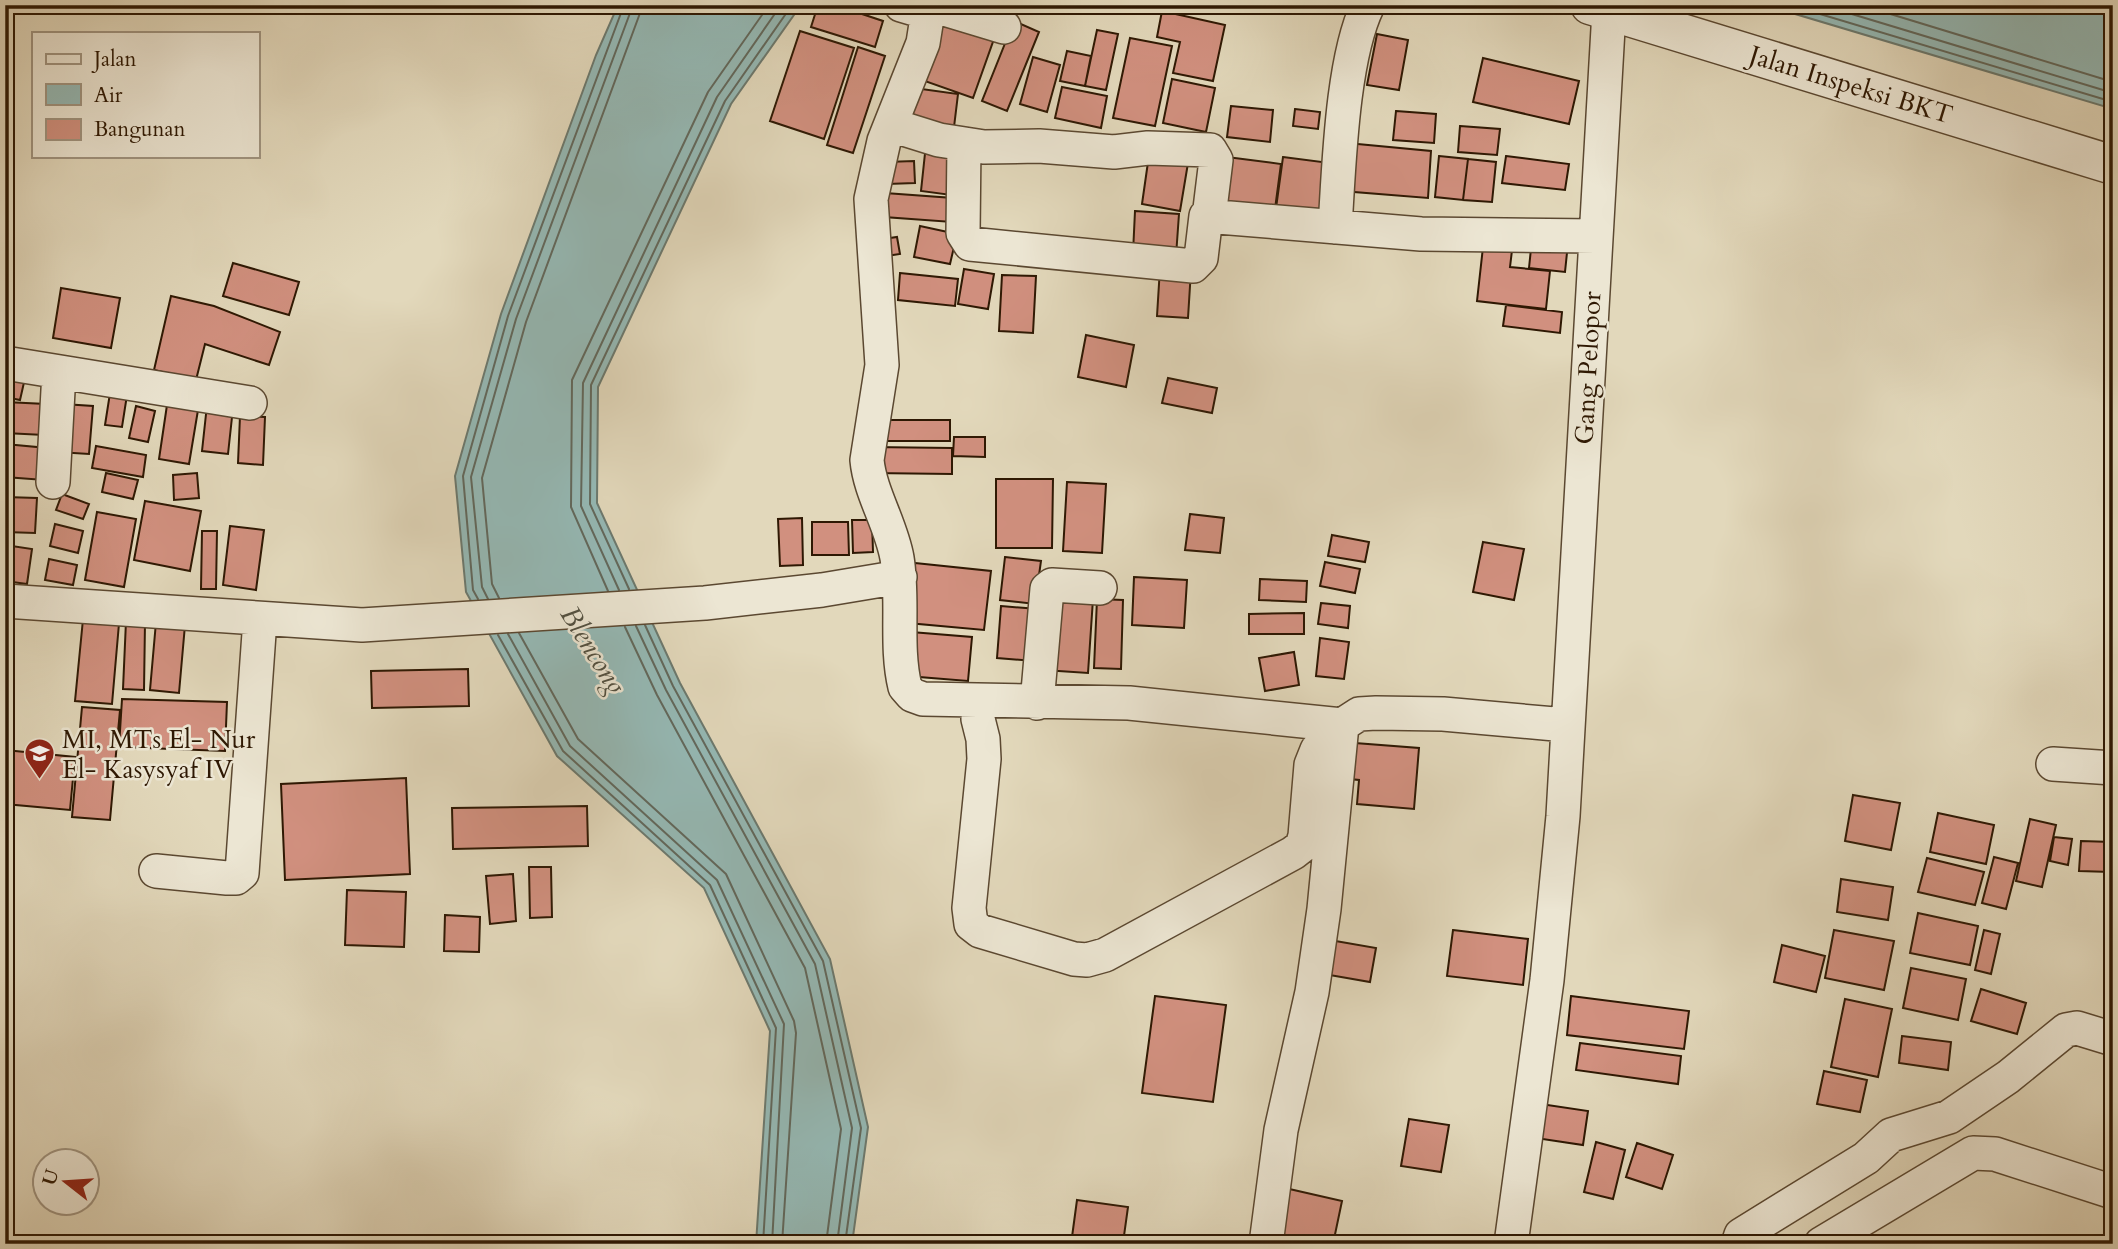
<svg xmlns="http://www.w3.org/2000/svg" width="2118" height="1249" font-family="Cardo,serif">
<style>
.water{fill:#95b9b5;stroke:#6c796e;stroke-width:2}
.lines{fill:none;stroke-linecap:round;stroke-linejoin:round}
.shore{stroke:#62685c;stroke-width:2}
.building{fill:#d1907f;stroke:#2e1803;stroke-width:2}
.minor-casing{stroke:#5b4831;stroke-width:36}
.tertiary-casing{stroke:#5b4831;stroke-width:41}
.minor{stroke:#ece6d3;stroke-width:33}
.tertiary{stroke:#ece6d3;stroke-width:38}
.labels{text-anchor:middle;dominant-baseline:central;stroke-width:5;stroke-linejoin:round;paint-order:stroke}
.street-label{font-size:26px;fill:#2e1803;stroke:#ece6d3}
.poi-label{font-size:26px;fill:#2e1803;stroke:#ece6d3;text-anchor:start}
.water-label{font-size:28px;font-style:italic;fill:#525041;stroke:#ece6d3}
</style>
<rect width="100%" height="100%" fill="#e2d8bb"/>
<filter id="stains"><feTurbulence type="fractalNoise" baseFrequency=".00286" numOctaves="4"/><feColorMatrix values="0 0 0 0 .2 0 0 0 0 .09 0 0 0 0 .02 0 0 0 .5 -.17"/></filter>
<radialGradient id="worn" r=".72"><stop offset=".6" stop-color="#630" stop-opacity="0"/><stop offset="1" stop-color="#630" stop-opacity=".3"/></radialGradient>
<path class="water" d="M618,5H801L731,104L598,387L597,503L680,683L830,959L868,1127L852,1244H756L770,1031L704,888L557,756L466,592L455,476L501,314L596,55Z
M1765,5H2113V109Z"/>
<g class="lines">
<path class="shore" d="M1790,5L2113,102
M1822,5L2113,93
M1861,5L2113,82
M629,589L590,504L591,385L725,101L792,5
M619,590L581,506L583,383L717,97L781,5
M608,591L571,507L572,380L708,92L769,5
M499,598L492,584L482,478L526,322L643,5
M478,599L473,590L463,476L508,316L624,5
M488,599L482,587L471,477L516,319L633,5
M645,625L673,686L823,961L861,1128L845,1244
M636,626L666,690L815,964L852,1128L837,1244
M625,627L657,695L805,968L841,1129L826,1244
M519,633L578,739L726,874L794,1021L796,1033L782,1244
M508,634L570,746L717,880L784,1024L772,1244
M498,635L563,751L710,885L776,1028L763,1244"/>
</g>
<path class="building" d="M818,5H835L883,21L875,47L811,27Z
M998,5H1044V14L998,13Z
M1051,5H1091L1090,13L1050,12Z
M1162,11L1225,25L1213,81L1173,73L1180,42L1157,37Z
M940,17L995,36L973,98L919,79Z
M1014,21L1039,32L1007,111L982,101Z
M1097,30L1118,34L1106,90L1085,86Z
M800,31L854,48L824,139L770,121Z
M1377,34L1408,40L1399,90L1367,85Z
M1130,38L1172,46L1155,126L1113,118Z
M858,47L885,56L853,153L827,145Z
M1067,51L1091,56L1085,86L1060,81Z
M1033,57L1060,65L1047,112L1020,104Z
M1483,58L1579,81L1569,124L1473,102Z
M1172,79L1215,88L1206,132L1163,123Z
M907,87L958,94L954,127L902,120Z
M1062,87L1107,96L1101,128L1055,118Z
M1231,106L1273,110L1270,142L1227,137Z
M1295,109L1320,112L1318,129L1293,126Z
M1396,111L1436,114L1434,143L1393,140Z
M1460,126L1500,129L1497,155L1458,152Z
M1347,143L1431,151L1428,198L1342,191Z
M926,144L957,148L951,195L921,191Z
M1219,156L1281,164L1275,209L1213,201Z
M1439,156L1468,159L1463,200L1435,197Z
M1506,156L1569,164L1565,190L1502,183Z
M1189,157L1180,211L1142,204L1148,162Z
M1283,157L1330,163L1323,214L1276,208Z
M1468,159L1496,162L1492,202L1463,200Z
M914,161L915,183L887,184L886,162Z
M885,193L953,198L952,222L884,217Z
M1135,211L1179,214L1176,256L1133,253Z
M920,226L957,234L950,264L914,257Z
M897,237L900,254L886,256L883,239Z
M1484,238L1513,242L1510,267L1550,271L1546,309L1477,301Z
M1532,239L1568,243L1565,272L1529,268Z
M233,263L299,282L289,315L223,296Z
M1160,268L1191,270L1188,318L1157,316Z
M964,269L994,274L988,309L958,304Z
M900,273L958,279L955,306L898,300Z
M1002,275L1036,276L1033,333L999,331Z
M61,288L120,298L111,348L53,338Z
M171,296L214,306L280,332L269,365L205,344L196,380L154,370Z
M1506,305L1562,312L1560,333L1503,326Z
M1086,335L1134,345L1126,387L1078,377Z
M5,373L25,378L20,400L5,397Z
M1168,378L1217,388L1212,413L1162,403Z
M110,393L127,395L122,427L105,425Z
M5,402L46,404L44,435L5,433Z
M63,404L93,406L89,454L58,452Z
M167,405L198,410L189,464L159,459Z
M207,405L233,408L228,454L202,451Z
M136,406L155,411L148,442L129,438Z
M240,416L265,417L263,465L238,463Z
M874,420H950V441H874Z
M954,437H985V457L953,456Z
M5,444L47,448L44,480L5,477Z
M96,446L146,455L143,477L92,468Z
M871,447L952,448V474L871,473Z
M106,473L138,480L133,499L102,492Z
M197,473L199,498L174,500L173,475Z
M996,479H1053L1052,548H996Z
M1067,482L1106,484L1102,553L1063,551Z
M62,494L89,504L83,519L56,510Z
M5,497L37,498L35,533L5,532Z
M145,501L201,511L190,571L134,560Z
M97,512L136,519L124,587L85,580Z
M1190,514L1224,518L1220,553L1185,550Z
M802,518L803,565L780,566L778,519Z
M852,520H872L873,552L853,553Z
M812,522H848L849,555H812Z
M55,524L83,531L78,553L50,546Z
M230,526L264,530L256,590L223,585Z
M202,531H217L216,589H201Z
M1332,535L1369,542L1365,562L1328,556Z
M1483,542L1524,549L1514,600L1473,592Z
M5,545L32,549L27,584L5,581Z
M1005,557L1041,561L1035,604L1000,600Z
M49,559L77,565L73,585L45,580Z
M1325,562L1360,569L1355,593L1320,586Z
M915,563L991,571L984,630L908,623Z
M1134,577L1187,580L1184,628L1132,625Z
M1260,579L1307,581L1306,602L1259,600Z
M1049,596L1093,599L1088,673L1044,670Z
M1097,599L1123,600L1121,669L1094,668Z
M1321,603L1350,606L1348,628L1318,624Z
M1001,606L1038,609L1034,661L997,658Z
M84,609L120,612L112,704L75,701Z
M1304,613V634H1249V614Z
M126,621L145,622L144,690L123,689Z
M156,622L185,625L179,693L150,690Z
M911,632L972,637L968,681L907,676Z
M1320,638L1349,642L1344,679L1316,676Z
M1294,652L1299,685L1265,691L1259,658Z
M468,669L469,706L372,708L371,671Z
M122,699L227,702L225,751L119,747Z
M82,707L120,710L110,820L72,817Z
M1342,742L1419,748L1414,809L1357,804L1359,780L1339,778Z
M5,750L75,757L70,810L5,804Z
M406,778L410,874L285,880L281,784Z
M1853,795L1900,803L1891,850L1845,841Z
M587,806L588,846L453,849L452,808Z
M1938,813L1994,825L1986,864L1930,852Z
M2030,819L2056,825L2042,887L2016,881Z
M2054,837L2072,839L2068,865L2050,861Z
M2081,841L2112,842L2111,872L2079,871Z
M1994,857L2018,863L2006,909L1982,903Z
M1927,858L1984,872L1975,905L1918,892Z
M529,867H551L552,917L530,918Z
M513,874L516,921L490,924L486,876Z
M1841,879L1893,887L1888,920L1837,912Z
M347,890L406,892L404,947L345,945Z
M1918,913L1978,926L1970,965L1910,953Z
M445,915L480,917L479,952L444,951Z
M1453,930L1528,939L1523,985L1447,976Z
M1834,930L1894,941L1884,990L1825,978Z
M1984,930L2000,934L1991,974L1975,970Z
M1324,939L1376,948L1370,982L1318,973Z
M1782,945L1825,956L1816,992L1774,982Z
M1911,968L1966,979L1958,1020L1903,1008Z
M1981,989L2026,1003L2017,1034L1971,1021Z
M1155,996L1226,1005L1213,1102L1142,1093Z
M1571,996L1689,1011L1684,1049L1567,1035Z
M1845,999L1892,1009L1878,1077L1831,1067Z
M1902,1036L1951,1042L1948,1070L1899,1063Z
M1580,1043L1681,1056L1678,1084L1576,1070Z
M1824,1071L1867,1080L1860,1112L1817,1104Z
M1534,1103L1588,1111L1583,1145L1529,1137Z
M1409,1119L1449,1125L1441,1172L1401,1166Z
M1596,1142L1625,1150L1613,1199L1584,1192Z
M1637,1143L1673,1155L1662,1189L1626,1177Z
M1285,1188L1342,1201L1333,1244H1273Z
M1077,1200L1128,1207L1123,1243L1072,1237Z"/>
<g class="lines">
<defs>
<path id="minor" d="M901,5L928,13
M929,5L923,43L884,141L871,199L882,365L867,460C870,493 891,524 897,558C904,600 895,646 905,687L912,695L923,699L1129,703L1342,725
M931,5L1004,27
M891,125L939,140L984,147L1039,146L1114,152L1148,148L1210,150L1216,160L1209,217
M964,144L963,233L970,244L1193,266L1201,258L1206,216L1421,234L1596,236
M1335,227C1339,166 1342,58 1368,5
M5,363L250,403
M53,482L59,372
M5,601L362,625L705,603L822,590L900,577
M1037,703L1047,589L1052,585L1100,588
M978,719L983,739L984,759L969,908L971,924L980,931L1074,959L1087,960L1105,955L1293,853L1302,846L1305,836L1311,765L1317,750L1338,740
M2053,764L2113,768
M156,871L227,878H236L242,873L260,619
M1266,1244L1281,1130L1312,992L1324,909L1342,725L1359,714L1376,713L1443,714L1566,725
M1511,1244L1547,980L1563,816L1609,11
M1738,1244L1741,1235L1866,1158L1891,1135L1949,1117L2008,1077L2066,1030L2077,1028L2113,1039
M1821,1244L1973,1153L1995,1154L2113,1192"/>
<path id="tertiary" d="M1590,5L2113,165"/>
</defs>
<use href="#minor" class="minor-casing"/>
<use href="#tertiary" class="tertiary-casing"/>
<use href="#minor" class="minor"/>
<use href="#tertiary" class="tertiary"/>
</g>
<defs>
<symbol id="school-pin" viewBox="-11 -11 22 30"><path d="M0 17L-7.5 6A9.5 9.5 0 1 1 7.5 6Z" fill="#8f2418" stroke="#ece6d3"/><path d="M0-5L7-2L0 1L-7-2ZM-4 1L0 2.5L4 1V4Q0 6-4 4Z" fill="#fff"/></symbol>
</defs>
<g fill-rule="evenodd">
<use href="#school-pin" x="22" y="736" width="35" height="47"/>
</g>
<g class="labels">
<g class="street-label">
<text transform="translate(1851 85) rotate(17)">Jalan Inspeksi BKT</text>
<text transform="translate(1588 368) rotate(-87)">Gang Pelopor</text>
</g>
<g class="poi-label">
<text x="62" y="739">MI, MTs El- Nur<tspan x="62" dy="30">El- Kasysyaf IV</tspan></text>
</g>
<g class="water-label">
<text transform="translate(593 650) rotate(58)">Blencong</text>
</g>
</g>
<rect width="2118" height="1249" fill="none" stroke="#e2d8bb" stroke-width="28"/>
<rect x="7" y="7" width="2104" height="1235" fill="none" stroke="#2e1803" stroke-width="3.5"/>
<rect x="14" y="14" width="2090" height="1221" fill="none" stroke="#2e1803" stroke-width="2"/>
<rect x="32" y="32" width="228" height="126" fill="#ece6d3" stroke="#a09480" stroke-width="2"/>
<rect x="46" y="54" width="35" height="10" fill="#ece6d3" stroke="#a09480" stroke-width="2"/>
<text x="94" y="66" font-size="21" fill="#2e1803">Jalan</text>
<rect x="46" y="84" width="35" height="21" fill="#95b9b5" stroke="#a09480" stroke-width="2"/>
<text x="94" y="102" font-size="21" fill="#2e1803">Air</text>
<rect x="46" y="119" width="35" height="21" fill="#d1907f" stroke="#a09480" stroke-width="2"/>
<text x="94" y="136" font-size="21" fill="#2e1803">Bangunan</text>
<g transform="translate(66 1182) rotate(287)"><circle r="33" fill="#ece6d3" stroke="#a09480" stroke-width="2"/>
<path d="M0-5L12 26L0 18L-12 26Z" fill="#8f2418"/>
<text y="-10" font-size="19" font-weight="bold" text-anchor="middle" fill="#2e1803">U</text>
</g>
<rect width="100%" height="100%" filter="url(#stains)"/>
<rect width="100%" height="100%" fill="url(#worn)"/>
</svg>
